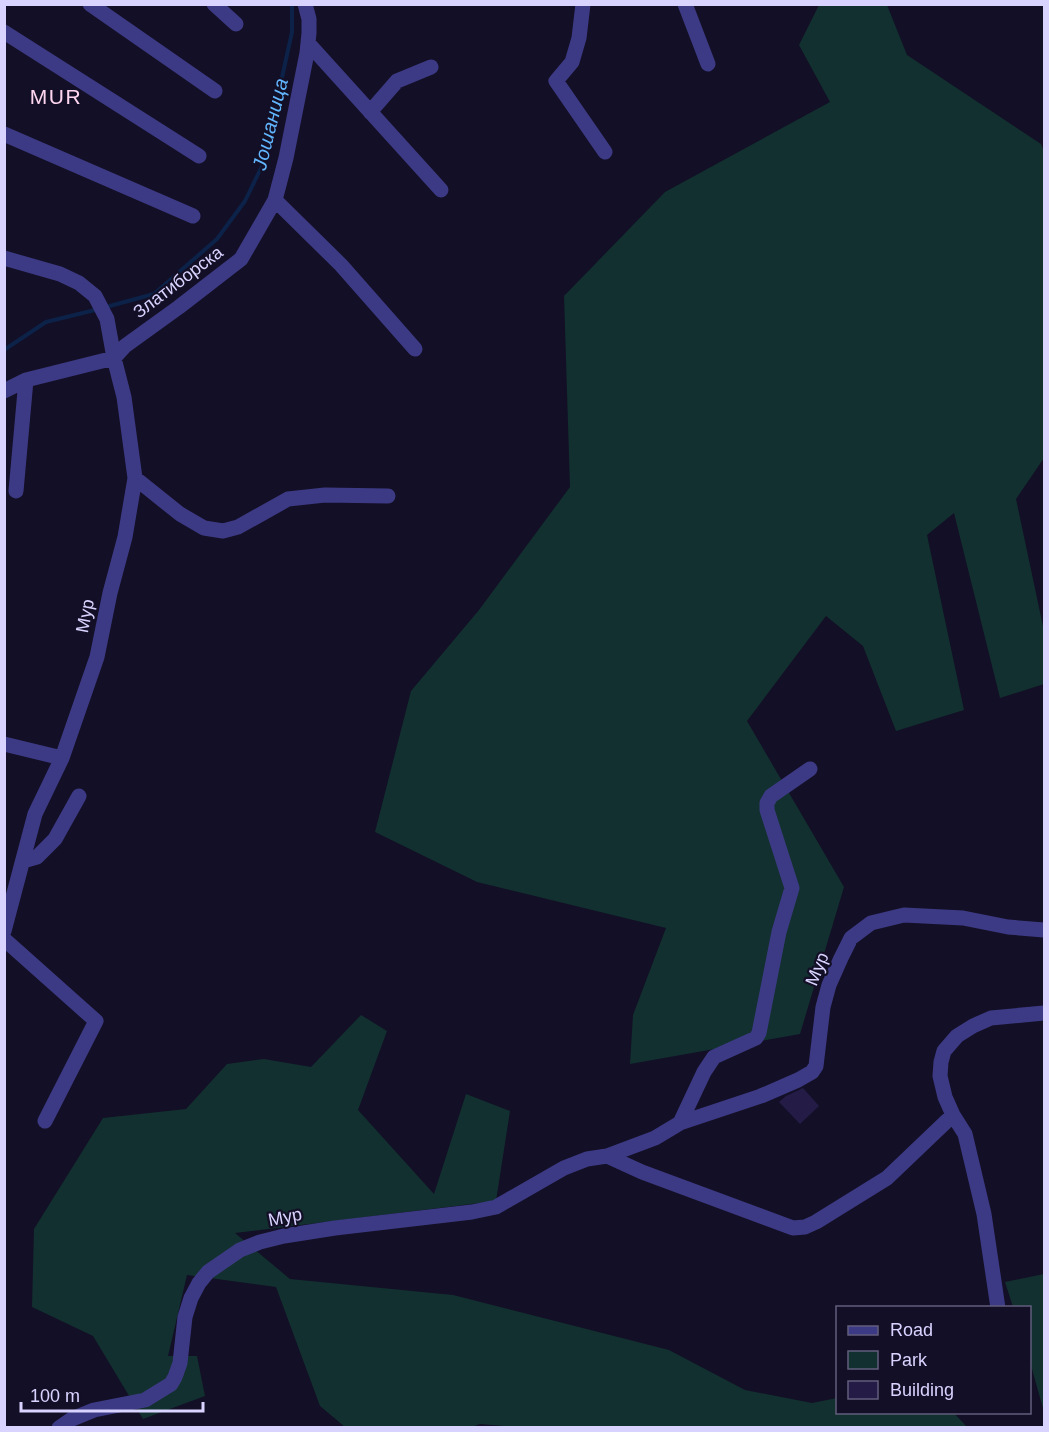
<svg xmlns="http://www.w3.org/2000/svg" width="1049" height="1432" font-family="Arial,sans-serif">
<style>
.green{fill:#12302f}
.lines{fill:none;stroke-linecap:round;stroke-linejoin:round}
.stream{stroke:#0c2248;stroke-width:4}
.building{fill:#241b47}
.minor{stroke:#3d3a85;stroke-width:15}
.labels{text-anchor:middle;dominant-baseline:central;stroke-width:4.5;stroke-linejoin:round;paint-order:stroke}
.street-label{font-size:18px;fill:#d9d4ff;stroke:#130f26}
.water-label{font-size:20px;font-style:italic;fill:#62b6ff;stroke:#130f26}
.quarter-label{font-size:21px;letter-spacing:1.5px;fill:#ffd6f0;stroke:#130f26}
</style>
<rect width="100%" height="100%" fill="#130f26"/>
<path class="green" d="M819,5H887L907,55L1041,144L1044,152V458L1016,499L1044,631V684L1000,698L954,513L927,535L964,710L896,731L863,646L826,616L747,721L844,887L800,1034L630,1064L633,1015L666,928L477,882L375,832L411,691L479,610L570,487L564,296L665,192L830,102L799,45Z
M361,1015L387,1031L358,1110L434,1194L466,1094L510,1111L496,1201L235,1233L290,1279L453,1295L669,1350L745,1390L812,1403L837,1398L838,1412L954,1413L967,1427L529,1428L480,1424L469,1428L345,1427L320,1406L276,1287L187,1275L168,1356H197L205,1396L143,1419L93,1336L32,1307L34,1229L103,1118L186,1109L227,1064L264,1059L311,1067Z
M1044,1274V1412L1030,1362V1308L1013,1307L1005,1282Z"/>
<g class="lines">
<path class="stream" d="M106,307L154,294L217,239L245,201L263,164L292,32V4
M4,350L46,322L99,309"/>
</g>
<path class="building" d="M803,1088L819,1106L800,1124L779,1102L786,1096Z"/>
<g class="lines">
<path class="minor" d="M90,4L215,91
M214,4L236,24
M583,4L579,38L572,62L556,81L605,152
M685,4L708,64
M4,32L199,156
M308,43L441,190
M370,112L397,81L431,67
M4,134L193,216
M275,200L341,265L415,349
M4,258L60,274L79,283L95,296L107,319L114,358L124,397L135,478L125,537L110,593L97,657L62,758L35,814L4,931
M114,358L125,346L179,307L241,259L275,200L286,158L307,53L309,33V19L305,4
M4,391L26,380L114,358
M135,478L180,514L204,528L223,531L238,527L288,499L325,495L388,496
M16,491L26,380
M4,744L62,758
M23,861L37,857L55,839L79,796
M4,939L96,1021L45,1121
M680,1123L704,1072L714,1057L756,1038L759,1033L779,932L792,888L767,810V803L771,796L810,769
M607,1156L642,1172L793,1228L805,1227L816,1222L887,1178L953,1115
M998,1308L984,1214L965,1134L953,1115L945,1097L940,1076L941,1062L944,1051L957,1036L973,1026L991,1018L1044,1013
M59,1428L72,1419L94,1410L145,1400L171,1384L175,1377L180,1363L185,1317L191,1298L199,1283L208,1272L240,1250L260,1242L284,1236L335,1228L472,1212L496,1207L564,1168L587,1159L607,1156L655,1138L680,1123L761,1096L798,1080L812,1072L816,1066L823,1007L829,985L841,958L851,938L871,923L904,915L963,918L1008,927L1044,930"/>
</g>
<g class="labels">
<g class="street-label">
<text transform="translate(178 282) rotate(-37)">Златиборска</text>
<text transform="translate(85 616) rotate(-79)">Мур</text>
<text transform="translate(817 969) rotate(-68)">Мур</text>
<text transform="translate(285 1217) rotate(-11)">Мур</text>
</g>
<g class="water-label">
<text transform="translate(270 124) rotate(-76)">Јошаница</text>
</g>
<g class="quarter-label">
<text x="56" y="96">MUR</text>
</g>
</g>
<rect width="1049" height="1432" fill="none" stroke="#d9d4ff" stroke-width="12"/>
<rect x="836" y="1306" width="195" height="108" fill="#130f26" stroke="#625e7d" stroke-width="1.5"/>
<rect x="848" y="1326" width="30" height="9" fill="#3d3a85" stroke="#625e7d" stroke-width="1.5"/>
<text x="890" y="1336" font-size="18" fill="#d9d4ff">Road</text>
<rect x="848" y="1351" width="30" height="18" fill="#12302f" stroke="#625e7d" stroke-width="1.5"/>
<text x="890" y="1366" font-size="18" fill="#d9d4ff">Park</text>
<rect x="848" y="1381" width="30" height="18" fill="#241b47" stroke="#625e7d" stroke-width="1.5"/>
<text x="890" y="1396" font-size="18" fill="#d9d4ff">Building</text>
<path d="M21 1402v9h182v-9" fill="none" stroke="#d9d4ff" stroke-width="3"/>
<text x="30" y="1402" font-size="18" fill="#d9d4ff" stroke="#130f26" stroke-width="4.5" paint-order="stroke">100 m</text>
</svg>
